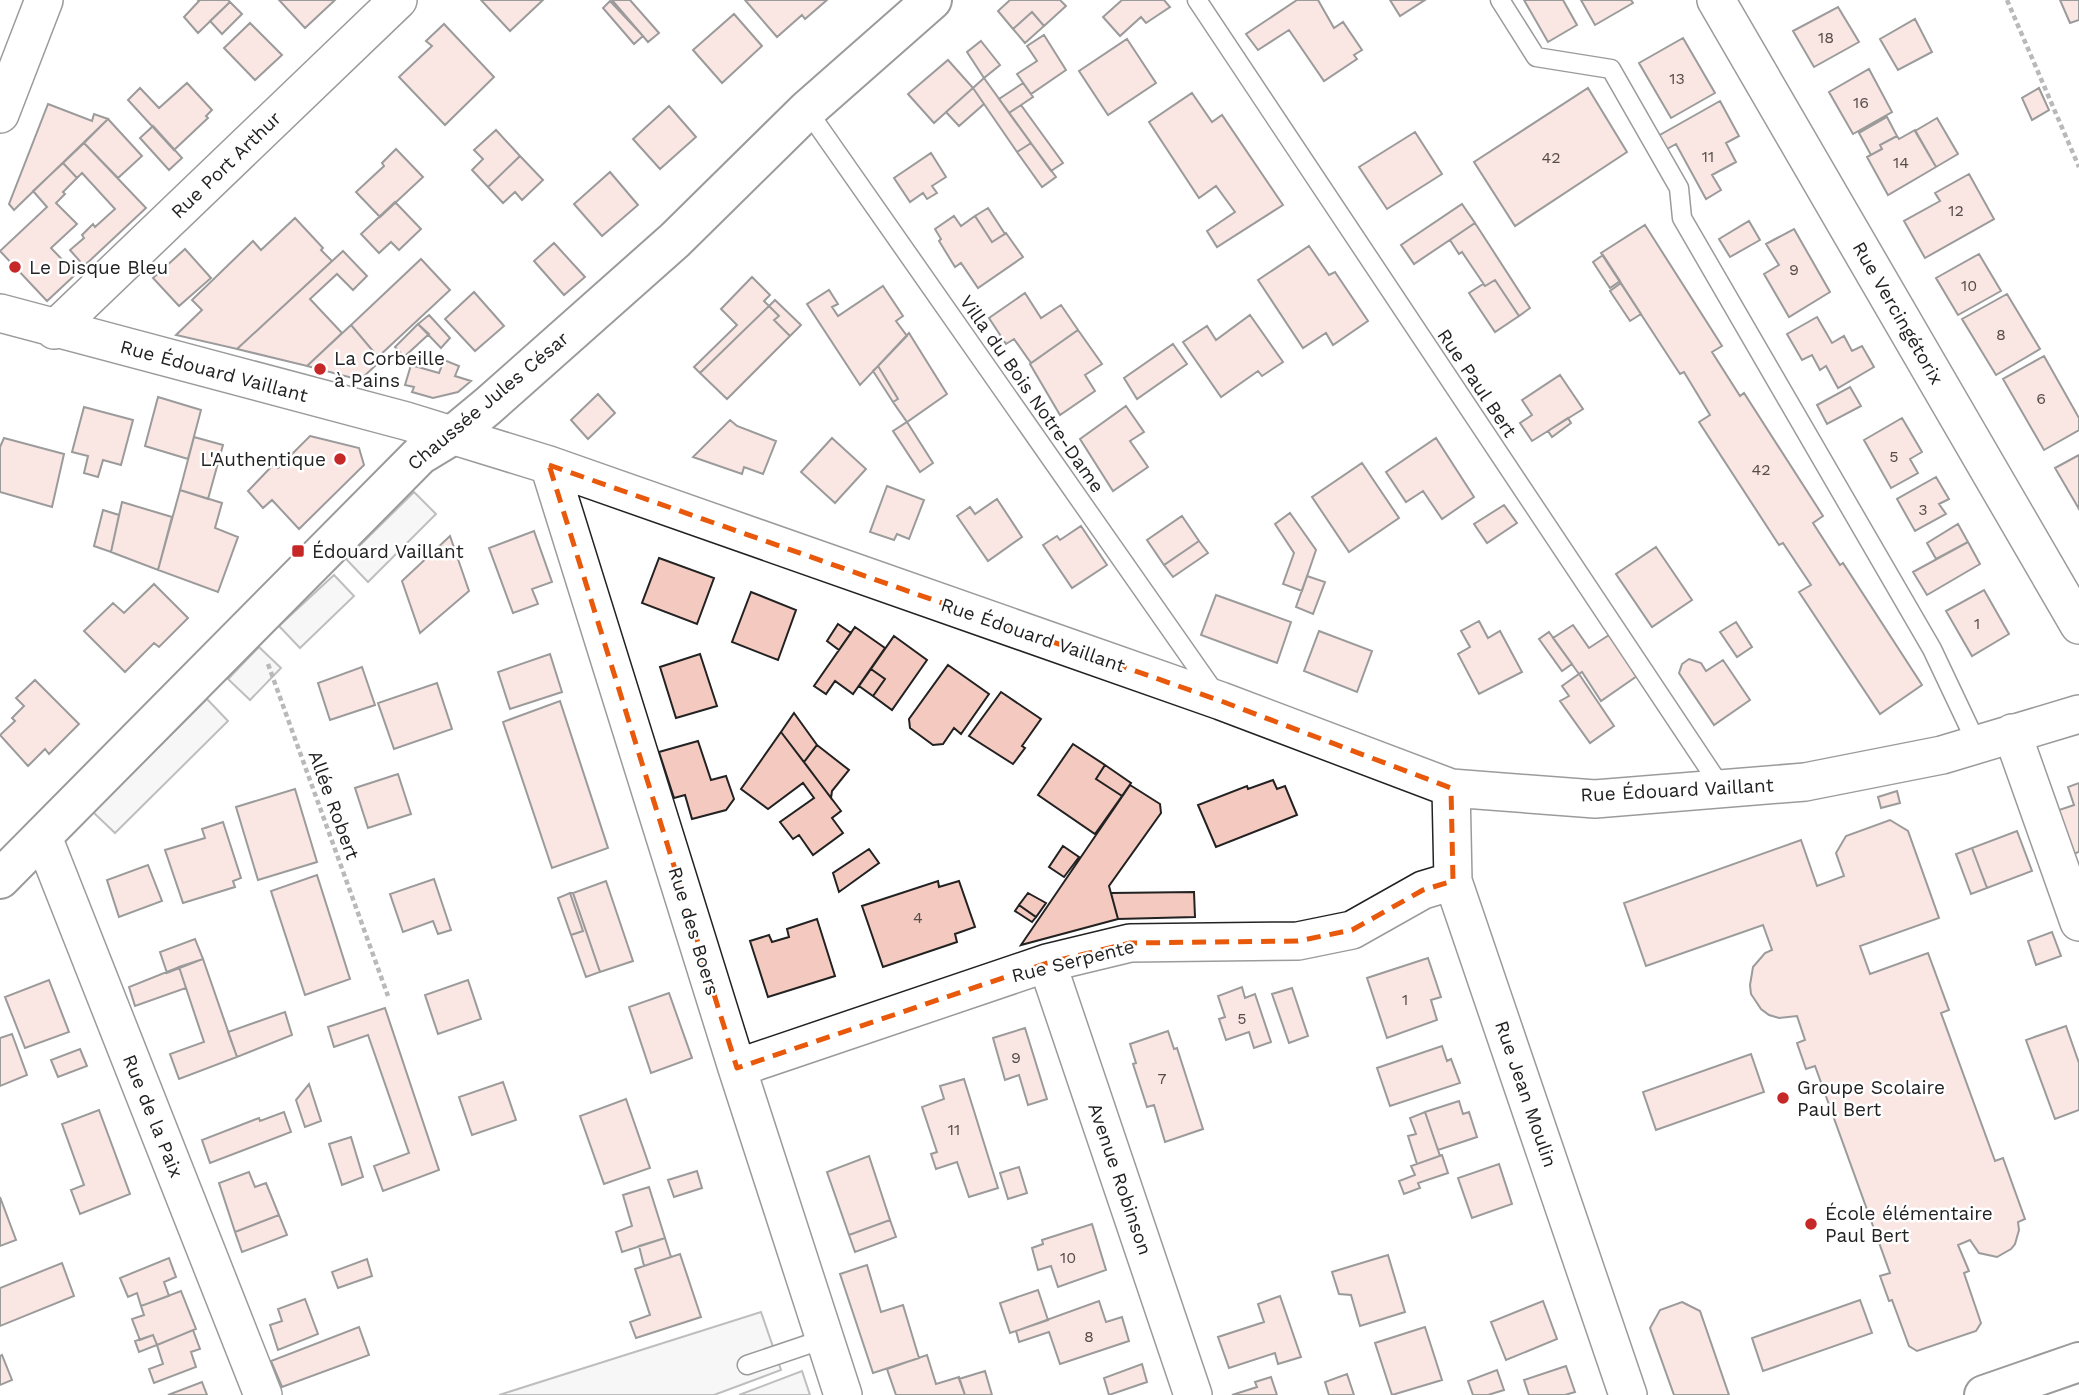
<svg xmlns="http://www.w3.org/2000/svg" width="2079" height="1395" font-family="'Work Sans',sans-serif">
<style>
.parking{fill:#ededed;stroke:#6f6f6f;stroke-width:2}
.building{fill:#f3c9c0;stroke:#222;stroke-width:2}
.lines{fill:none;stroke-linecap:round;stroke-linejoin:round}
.lane-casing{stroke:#222;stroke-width:21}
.street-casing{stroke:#222;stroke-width:40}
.secondary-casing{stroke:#222;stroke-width:42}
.path{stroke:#646464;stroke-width:4.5;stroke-dasharray:5 3.5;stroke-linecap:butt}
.lane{stroke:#fff;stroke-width:18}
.street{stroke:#fff;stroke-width:37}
.secondary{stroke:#fff;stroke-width:38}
.marked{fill:none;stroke:#e8590c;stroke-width:5;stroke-dasharray:14 9;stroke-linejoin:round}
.poi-dot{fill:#c62828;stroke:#fff;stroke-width:2.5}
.labels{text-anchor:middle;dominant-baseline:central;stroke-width:5;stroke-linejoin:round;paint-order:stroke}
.number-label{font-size:16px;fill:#564c4a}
.street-label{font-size:19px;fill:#222;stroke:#fff}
.poi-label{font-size:19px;fill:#222;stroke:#fff;text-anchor:start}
</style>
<rect width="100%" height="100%" fill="#fff"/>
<path class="parking" d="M414,492L436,514L368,582L346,559Z
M334,575L354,596L300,648L279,626Z
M259,647L281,668L250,700L228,679Z
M207,699L228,721L115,833L93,812Z
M761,1312L781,1370L714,1395H499Z
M802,1371L810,1395H739Z"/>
<path class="building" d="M198,0H228L230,2L198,33L184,17L199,1Z
M279,0H335L305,28Z
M481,0H543L510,31Z
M612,0H630L659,33L648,42Z
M745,0H827L805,19L802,15L777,37Z
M1010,0H1060L1066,6L1044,26L1032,12L1013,29L998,11Z
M1122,0H1164L1170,7L1146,23L1141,17L1120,36L1103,17Z
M1297,0H1318L1334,28L1343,22L1362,50L1354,55L1357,59L1324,81L1289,30L1258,50L1246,34Z
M1390,0H1425L1400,16Z
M1524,0H1563L1577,25L1548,42Z
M1581,0H1631L1633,3L1595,25Z
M2060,0H2079V20L2070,23Z
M610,1L643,36L634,44L603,8Z
M230,2L242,14L222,34L210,21Z
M1838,7L1859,42L1814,67L1793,31Z
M1032,12L1044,26L1025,43L1013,29Z
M734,14L762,46L722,83L693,50Z
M1915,19L1932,52L1898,70L1880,39Z
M250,23L282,55L255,80L224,48Z
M444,24L494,77L445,125L399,77L432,46L426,41Z
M1044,35L1066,70L1031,94L1017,74L1037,61L1027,46Z
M1683,38L1715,93L1671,118L1639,63Z
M1127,39L1156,83L1108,115L1079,71Z
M981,41L1000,65L984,78L967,52Z
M948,60L973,88L934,123L908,94Z
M1869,69L1892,112L1853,134L1829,92Z
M984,78L1031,143L1017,152L973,88Z
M187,83L212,110L206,116L208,118L174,150L128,100L140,88L159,108Z
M1023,83L1033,97L1009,113L999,99Z
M973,88L984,104L959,126L946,112Z
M1588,88L1627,152L1515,226L1474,162Z
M2039,88L2049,110L2032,120L2022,98Z
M1192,93L1212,122L1222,115L1283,205L1217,247L1207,231L1235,212L1216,186L1199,198L1149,122Z
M1720,101L1739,136L1726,143L1736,162L1712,175L1721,190L1706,199L1676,144L1667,149L1658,136Z
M48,104L92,121L94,114L108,119L14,210L9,204Z
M1021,105L1063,163L1051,171L1009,113Z
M669,106L696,137L660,169L633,139Z
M1887,117L1897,136L1880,145L1882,149L1871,155L1859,133Z
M1937,118L1958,154L1936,167L1915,131Z
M108,119L142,156L118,178L84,143Z
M153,126L182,158L169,170L140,138Z
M496,130L520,156L488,187L472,170L483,159L474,150Z
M1915,130L1936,167L1888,195L1867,157L1882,149L1880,145L1897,136L1899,139Z
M1415,132L1442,174L1387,209L1359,167Z
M84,143L146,208L84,266L70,250L84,238L82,235L93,224L95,227L115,209L82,173L77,178L63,163Z
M1031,143L1056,177L1042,187L1017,152Z
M396,149L423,177L380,217L356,192L384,166L382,163Z
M931,153L946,177L932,186L937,193L927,199L923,193L910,202L894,178Z
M520,156L543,180L522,200L515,192L503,203L488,187Z
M63,163L77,178L63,192L65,194L56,203L77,224L51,248L76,274L47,301L0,251L47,207L33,191Z
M610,172L638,205L602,236L574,204Z
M1969,174L1994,219L1925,258L1904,221L1940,201L1935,193Z
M395,202L421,229L399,250L391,242L379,253L361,234Z
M1462,204L1475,223L1414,264L1401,245Z
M988,208L1005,234L992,242L975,216Z
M954,216L961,226L975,216L992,242L1006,233L1023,257L978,288L961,263L955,267L939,241L941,239L935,229Z
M295,218L323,248L321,250L332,261L237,349L176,335L202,310L192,300L253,241L261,250Z
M1749,221L1760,240L1730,257L1719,239Z
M1475,223L1530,308L1519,316L1495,280L1485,286L1462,252L1459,254L1450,240Z
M1645,225L1722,346L1712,352L1740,396L1744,393L1823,516L1813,523L1840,565L1843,563L1922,685L1880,714L1799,592L1811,585L1783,543L1779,545L1699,422L1710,415L1684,372L1680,374L1601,253Z
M1794,229L1830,292L1789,317L1764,274L1779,265L1766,244Z
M554,243L585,277L564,295L534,261Z
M1309,246L1329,275L1335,272L1368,321L1333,345L1326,333L1303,348L1258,280Z
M185,249L211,278L179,306L153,278Z
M343,251L367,276L353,290L337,274L310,299L342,333L307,366L237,349Z
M1979,254L2001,291L1958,315L1936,278Z
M1603,255L1620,281L1610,288L1593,262Z
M421,259L450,290L378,357L351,325Z
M752,277L770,295L764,301L769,306L700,373L694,367L737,325L721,309Z
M1495,280L1519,316L1495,332L1469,293L1483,284L1485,286Z
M1621,283L1641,314L1630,321L1610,291Z
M883,286L903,316L896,321L907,336L860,385L807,304L829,290L838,304L832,307L838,316Z
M474,292L504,326L475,351L445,319Z
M1025,293L1041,318L1061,305L1078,330L1031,363L1014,339L1006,344L989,318Z
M2007,294L2040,349L1996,375L1962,319Z
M775,300L801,325L790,336L774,320L779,316L769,306Z
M769,306L779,316L774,320L790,336L727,399L700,373Z
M429,315L450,338L441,348L418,324Z
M1250,315L1283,362L1262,376L1258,371L1221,397L1183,342L1207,326L1216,340Z
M1817,317L1832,343L1844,336L1852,351L1862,346L1874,367L1838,388L1826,366L1820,370L1812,355L1802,360L1787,334Z
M418,324L429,334L404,357L395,347Z
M351,325L378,357L372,363L375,366L360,380L307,366Z
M1078,330L1102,364L1085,375L1095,391L1060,415L1030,364Z
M909,333L947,394L907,422L893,402L898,399L878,366Z
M1173,344L1187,364L1137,399L1124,378Z
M2044,356L2079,418V430L2044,450L2003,379Z
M444,360L459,366L455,376L471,381L458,392L433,398L412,392L414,387L405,385L411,365L439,373Z
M878,366L898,399L893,402L873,371Z
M1560,375L1583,409L1532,441L1520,423L1532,415L1522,400Z
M1850,387L1861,406L1827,424L1817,405Z
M598,394L615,413L588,439L571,420Z
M158,397L201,410L188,459L145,446Z
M1126,406L1144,432L1130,441L1148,467L1113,491L1080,439Z
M84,407L133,420L121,465L103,460L98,477L84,473L88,456L72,452Z
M1568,418L1571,423L1552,437L1548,431Z
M1902,418L1922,452L1910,459L1918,473L1891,488L1864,440Z
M730,420L737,426L776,441L763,474L744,467L742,474L693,457Z
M907,422L933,463L920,472L893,431Z
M310,436L359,448L364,465L299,529L272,500L263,508L248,491L274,464L278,468Z
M194,437L223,445L208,499L180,490Z
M4,438L64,454L52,507L0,492V447Z
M832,438L866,469L835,503L801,472Z
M1436,438L1474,497L1442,519L1423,491L1406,502L1386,472Z
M2079,455V509L2055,468Z
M1362,463L1399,518L1349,552L1312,497Z
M1936,477L1949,499L1939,504L1946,514L1915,531L1897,499Z
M887,486L924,500L909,539L897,534L894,540L870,532Z
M180,490L222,503L215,528L238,537L218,592L158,570Z
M997,499L1022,537L988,561L957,516L970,507L975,514Z
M122,502L172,517L158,570L111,552Z
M1504,505L1517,523L1487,543L1474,524Z
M103,510L119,515L111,552L94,546Z
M1290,513L1316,550L1302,591L1283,584L1294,553L1275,524Z
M1182,516L1199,541L1164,565L1147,540Z
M1958,524L1968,542L1936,559L1927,543Z
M1081,526L1107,565L1072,588L1043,545L1057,536L1060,540Z
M534,531L552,582L532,589L538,604L513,613L489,548Z
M450,536L469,591L420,633L402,581Z
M1199,541L1208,553L1173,577L1164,565Z
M1968,542L1980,564L1927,595L1913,572Z
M1656,547L1692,600L1652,627L1616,574Z
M659,558L714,578L697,624L642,603Z
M1307,576L1325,582L1313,614L1296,607Z
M154,584L188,618L159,647L154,643L125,672L84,631L113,603L124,613Z
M1984,590L2009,634L1972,656L1946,611Z
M751,592L796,610L778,660L732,642Z
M1216,595L1291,622L1277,663L1201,635Z
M1479,621L1488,638L1500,631L1522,672L1479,694L1458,654L1470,647L1461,631Z
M1736,622L1752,647L1737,657L1720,632Z
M838,624L851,633L839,650L827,641Z
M1573,625L1589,648L1609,635L1637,676L1601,701L1582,672L1579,674L1553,638Z
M855,627L885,648L853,694L835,681L826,694L814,686Z
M1319,631L1372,651L1357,692L1304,671Z
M1549,632L1572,664L1562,671L1539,639Z
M894,636L927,660L892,710L873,696L885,679L871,669Z
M550,654L562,692L510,709L498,672Z
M700,654L717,706L676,718L660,667Z
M1689,659L1701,663L1706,671L1723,660L1750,700L1714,725L1679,673L1682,664Z
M948,665L989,694L961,734L954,728L943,744L933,745L910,728L909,719Z
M362,667L375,705L330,720L318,683Z
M871,669L885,679L873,696L859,686Z
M1579,674L1614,726L1590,743L1560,701L1569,696L1562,686Z
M35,680L79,724L49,754L45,749L28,766L0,735L15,721L12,718L24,706L16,698Z
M437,683L452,729L394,749L378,703Z
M1001,692L1041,719L1022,746L1025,748L1013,764L969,736Z
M560,701L608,848L552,868L503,722Z
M794,713L817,745L804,762L781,732Z
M781,732L841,811L832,818L843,833L813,855L799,835L793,839L780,822L814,798L803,783L768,809L741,789Z
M698,741L711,780L726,776L734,799L726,810L692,819L685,795L674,798L659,752Z
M1073,744L1105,765L1096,779L1122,796L1095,834L1038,795Z
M817,745L849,770L832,791L831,798L804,762Z
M1105,765L1131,783L1122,796L1096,779Z
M398,774L411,814L368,828L355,788Z
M1273,780L1277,789L1285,786L1297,815L1216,847L1198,805L1247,786L1248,789Z
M2079,783V852L2073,854L2056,811L2074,805L2068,787Z
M1130,785L1160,804L1161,813L1109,886L1118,919L1021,945Z
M295,789L317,862L258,880L236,807Z
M1897,791L1900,803L1881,808L1878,797Z
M1890,820L1908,831L1939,918L1860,946L1870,974L1928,953L1949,1010L1941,1013L1995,1161L2003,1158L2025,1219L2018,1222L2019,1230L2015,1244L2011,1249L1997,1257L1979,1253L1970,1240L1958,1245L1969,1271L1964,1273L1981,1323L1976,1331L1917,1351L1909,1346L1892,1300L1889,1301L1880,1276L1890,1273L1815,1066L1806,1069L1797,1043L1805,1040L1797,1016L1779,1018L1769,1015L1761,1009L1751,994L1750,985L1753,967L1765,953L1772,950L1763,925L1646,966L1624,903L1801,840L1817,886L1844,876L1836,853L1846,836Z
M223,822L241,878L233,881L235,887L183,903L165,850L205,838L202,829Z
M2017,831L2032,871L1987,888L1972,848Z
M1063,846L1079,857L1064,877L1049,867Z
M1972,848L1987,888L1971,894L1956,854Z
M869,849L879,863L839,892L833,873Z
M148,865L162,901L119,917L107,880Z
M317,875L350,979L305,995L271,891Z
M434,879L451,930L438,934L433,921L403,932L390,894Z
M606,881L633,961L600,972L573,893Z
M938,881L939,887L959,881L975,927L955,934L957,942L883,967L862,906Z
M1194,892L1195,917L1118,919L1111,893Z
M570,893H573L600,972L586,977L571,935L583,931Z
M570,893L583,931L571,935L558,898Z
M1028,893L1046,903L1036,917L1019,905Z
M1019,905L1036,917L1032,922L1015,911Z
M817,919L835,976L768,997L750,941L769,935L772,942L789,937L787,929Z
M2052,932L2061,956L2036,965L2028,941Z
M195,939L203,959L167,973L160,952Z
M1428,958L1441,997L1431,1000L1437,1020L1387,1038L1367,978Z
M203,959L237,1057L179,1079L170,1054L204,1042L179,967Z
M179,967L186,988L135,1006L129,987Z
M49,980L69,1032L25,1048L5,997Z
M468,980L481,1019L438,1034L425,995Z
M1242,987L1245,998L1255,994L1271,1042L1254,1048L1249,1032L1226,1040L1219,1019L1225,1017L1218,996Z
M1292,988L1308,1036L1289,1043L1272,994Z
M669,993L692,1058L651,1073L629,1007Z
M385,1008L439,1170L383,1191L374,1166L409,1153L368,1035L334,1047L328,1027Z
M285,1012L292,1035L237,1057L228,1032Z
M2066,1026L2079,1063V1110L2055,1119L2026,1040Z
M1025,1028L1047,1099L1028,1105L1019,1075L1005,1080L993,1038Z
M1168,1031L1174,1049L1177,1048L1203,1129L1165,1142L1154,1105L1147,1107L1133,1064L1136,1063L1130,1044Z
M12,1034L27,1075L0,1086V1038Z
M1442,1046L1447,1061L1451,1059L1460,1083L1390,1106L1377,1068Z
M80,1049L87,1066L58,1077L51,1060Z
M1751,1054L1764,1092L1656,1130L1643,1092Z
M964,1079L998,1188L969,1197L957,1162L936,1169L931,1154L937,1152L922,1107L944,1099L940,1086Z
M503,1082L516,1120L472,1135L459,1097Z
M309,1084L321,1121L305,1127L296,1100Z
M626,1099L650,1168L604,1184L580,1116Z
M1459,1101L1463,1114L1469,1112L1477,1137L1438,1150L1425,1112Z
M99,1110L130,1194L80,1214L71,1190L84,1185L62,1124Z
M284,1112L291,1132L210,1163L202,1140L259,1118L260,1121Z
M1425,1112L1440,1156L1417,1164L1408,1136L1416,1134L1410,1118Z
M351,1137L363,1177L342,1185L329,1144Z
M1442,1155L1448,1173L1418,1183L1420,1188L1404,1194L1399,1181L1415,1175L1411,1166Z
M869,1156L890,1220L849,1235L827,1172Z
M1499,1164L1512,1204L1472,1218L1458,1178Z
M1019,1167L1027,1193L1008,1199L1000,1173Z
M697,1171L702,1188L674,1197L668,1180Z
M249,1172L255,1187L266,1183L279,1215L235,1232L219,1183Z
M649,1187L665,1238L622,1252L616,1232L632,1226L623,1195Z
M0,1197L16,1240L0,1246Z
M279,1215L287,1235L242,1252L235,1232Z
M890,1220L896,1237L855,1252L849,1235Z
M1092,1224L1106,1270L1058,1287L1051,1266L1038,1270L1032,1248L1043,1244L1042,1240Z
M665,1238L671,1257L644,1266L639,1246Z
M680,1254L701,1317L636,1338L630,1322L650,1315L635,1269Z
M1388,1255L1405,1312L1360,1326L1351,1295L1339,1294L1332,1272Z
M169,1258L176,1277L164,1282L169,1296L141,1306L137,1293L128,1297L120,1278Z
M367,1259L372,1276L338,1288L332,1272Z
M62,1263L74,1296L0,1326V1288Z
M867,1265L881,1312L903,1305L919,1358L873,1373L840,1274Z
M1038,1290L1048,1320L1010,1333L1000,1303Z
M181,1291L196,1329L157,1345L153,1335L140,1340L132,1319L144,1315L141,1306Z
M1280,1296L1301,1357L1278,1364L1275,1353L1229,1368L1218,1337L1264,1322L1258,1304Z
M305,1299L318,1334L278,1350L270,1325L282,1321L278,1309Z
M1860,1300L1872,1333L1763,1371L1752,1338Z
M1099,1301L1106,1322L1122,1317L1129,1341L1060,1364L1049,1332L1019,1342L1016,1331Z
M1543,1301L1557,1339L1506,1360L1491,1322Z
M1682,1302L1700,1311L1729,1395H1674L1650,1328L1660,1310Z
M359,1327L369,1355L282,1387L271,1361Z
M1425,1327L1442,1380L1392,1395L1375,1343Z
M193,1330L200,1349L191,1352L196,1367L154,1383L149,1369L163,1364L157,1345Z
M153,1335L157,1345L139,1352L135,1341Z
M2,1355L12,1380L0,1385V1356Z
M927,1355L936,1384L959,1377L965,1395H896L887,1369Z
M1142,1364L1147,1382L1109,1395L1104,1378Z
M1566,1366L1575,1392L1565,1395H1529L1524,1380Z
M1497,1370L1504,1390L1488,1395H1473L1468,1381Z
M985,1371L992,1395H965L959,1379Z
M1347,1374L1354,1395H1329L1325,1382Z
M1271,1377L1277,1395H1232L1257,1387L1255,1382Z
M202,1382L207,1395H168Z"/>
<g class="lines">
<defs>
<path id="lane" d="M1197,0L1723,790
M1500,0L1536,57L1611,69L1679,188L1682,218L1932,649L1977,744
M807,110L1215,693
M747,1365L824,1339"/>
<path id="street" d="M1716,0L2079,625
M0,114L44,0
M0,313L406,421L549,465L1221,701L1451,788L1595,799L1805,782L1942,755L2079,714
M54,330L398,0
M549,465L737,1068L843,1395
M2012,733L2079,922
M1451,788L1453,881L1628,1395
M43,837L263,1395
M1047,963L1193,1395
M737,1068L1047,963L1130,943L1298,941L1352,930L1423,890L1453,881"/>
<path id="secondary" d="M0,879L420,455L453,435L488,406L675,240L807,110L932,0
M1984,1395L2079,1362"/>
</defs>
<use href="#lane" class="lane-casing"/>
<use href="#street" class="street-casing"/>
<use href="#secondary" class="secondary-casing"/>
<path class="path" d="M2007,0L2079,167
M268,664L388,996"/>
<use href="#lane" class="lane"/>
<use href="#street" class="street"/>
<use href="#secondary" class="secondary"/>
</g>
<path d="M0 0H2079V1395H0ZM549,465L1221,701L1451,788L1453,881L1423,890L1352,930L1298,941L1130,943L1047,963L737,1068Z" fill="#fff" fill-opacity=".55" fill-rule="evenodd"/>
<path class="marked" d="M549,465L1221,701L1451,788L1453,881L1423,890L1352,930L1298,941L1130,943L1047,963L737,1068Z"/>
<g class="poi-dot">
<circle cx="15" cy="267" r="7"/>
<circle cx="320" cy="369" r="7"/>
<circle cx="340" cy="459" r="7"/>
<rect x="291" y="544" width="14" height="14" rx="3.5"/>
<circle cx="1783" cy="1098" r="7"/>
<circle cx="1811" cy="1224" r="7"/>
</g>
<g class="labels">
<g class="number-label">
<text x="1826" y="37">18</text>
<text x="1677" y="78">13</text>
<text x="1861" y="102">16</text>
<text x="1708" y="156">11</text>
<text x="1551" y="157">42</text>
<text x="1901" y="162">14</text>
<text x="1956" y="210">12</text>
<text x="1794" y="269">9</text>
<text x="1969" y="285">10</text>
<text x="2001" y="334">8</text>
<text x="2041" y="398">6</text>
<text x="1894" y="456">5</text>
<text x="1761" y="469">42</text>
<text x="1923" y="509">3</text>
<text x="1977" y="623">1</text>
<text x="918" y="917">4</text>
<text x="1405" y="999">1</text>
<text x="1242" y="1018">5</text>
<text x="1016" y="1057">9</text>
<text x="1162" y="1078">7</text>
<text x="954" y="1129">11</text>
<text x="1068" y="1257">10</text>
<text x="1089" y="1336">8</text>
</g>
<g class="street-label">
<text transform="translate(226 165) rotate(-44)">Rue Port Arthur</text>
<text transform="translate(1898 313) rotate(60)">Rue Vercingétorix</text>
<text transform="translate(214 371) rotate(15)">Rue Édouard Vaillant</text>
<text transform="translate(1477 383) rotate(56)">Rue Paul Bert</text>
<text transform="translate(1032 394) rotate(55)">Villa du Bois Notre-Dame</text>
<text transform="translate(488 401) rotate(-40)">Chaussée Jules César</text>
<text transform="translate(1033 635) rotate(19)">Rue Édouard Vaillant</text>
<text transform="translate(1677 790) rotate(-3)">Rue Édouard Vaillant</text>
<text transform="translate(334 805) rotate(70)">Allée Robert</text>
<text transform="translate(694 931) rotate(73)">Rue des Boers</text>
<text transform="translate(1073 961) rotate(-14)">Rue Serpente</text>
<text transform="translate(1526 1094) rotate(71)">Rue Jean Moulin</text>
<text transform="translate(153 1116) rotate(68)">Rue de la Paix</text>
<text transform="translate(1120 1179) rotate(71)">Avenue Robinson</text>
</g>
<g class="poi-label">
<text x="29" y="267">Le Disque Bleu</text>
<text x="334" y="358">La Corbeille<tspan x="334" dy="22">à Pains</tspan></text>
<text x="326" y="459" text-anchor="end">L'Authentique</text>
<text x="312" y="551">Édouard Vaillant</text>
<text x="1797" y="1087">Groupe Scolaire<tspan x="1797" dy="22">Paul Bert</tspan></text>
<text x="1825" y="1213">École élémentaire<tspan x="1825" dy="22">Paul Bert</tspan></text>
</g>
</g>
</svg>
